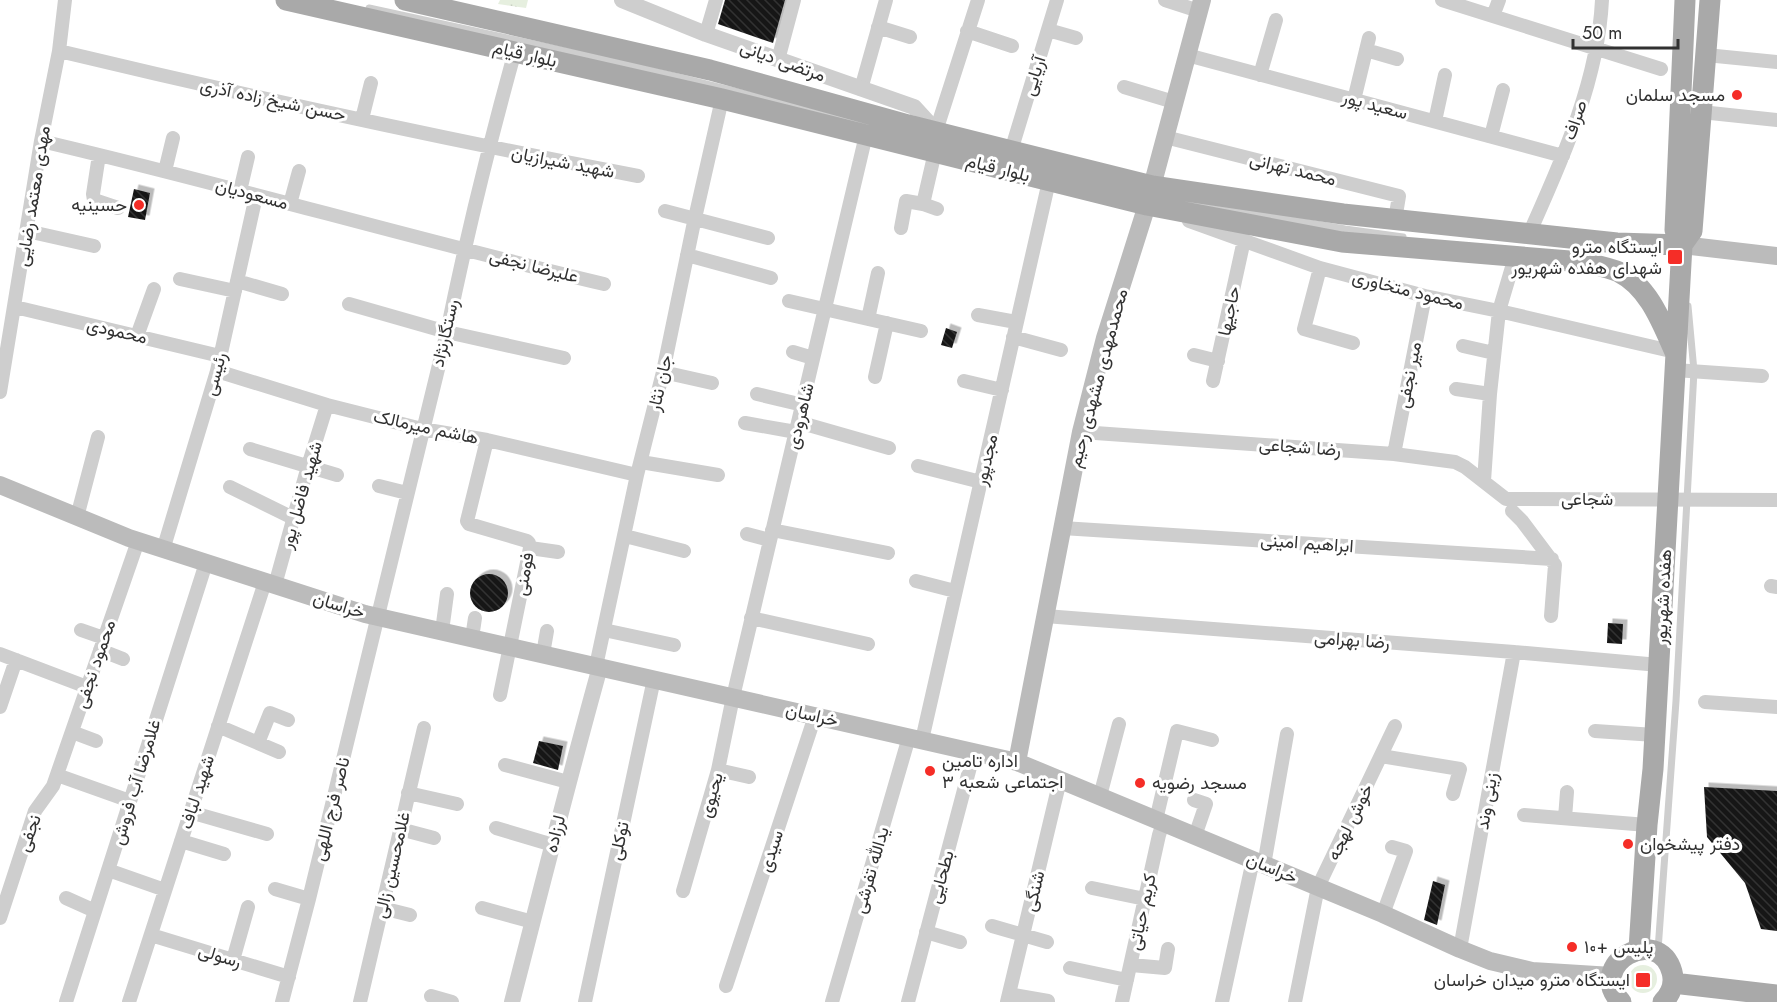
<svg xmlns="http://www.w3.org/2000/svg" width="1777" height="1002" font-family="Jost,Vazirmatn,sans-serif">
<style>
.green{fill:#e6efdf}
.park{fill:url(#park-tufts)}
.building{fill:url(#building-back-hatch);filter:url(#shadow)}
.lines{fill:none;stroke-linecap:round;stroke-linejoin:round}
.service{stroke:#cecece;stroke-width:7}
.minor{stroke:#cecece;stroke-width:14}
.tertiary{stroke:#cecece;stroke-width:16}
.secondary{stroke:#bbb;stroke-width:18}
.primary{stroke:#a9a9a9;stroke-width:21}
.poi-dot{fill:#f52d27;stroke:#fff;stroke-width:2}
.labels{text-anchor:middle;dominant-baseline:central;stroke-width:6;stroke-linejoin:round;paint-order:stroke}
.street-label{font-size:18px;fill:#313131;stroke:#fff}
.poi-label{font-size:18px;fill:#313131;stroke:#fff;text-anchor:end}
</style>
<defs>
<pattern id="park-tufts" width="24" height="20" patternUnits="userSpaceOnUse" patternTransform="scale(1.5)"><rect width="24" height="20" fill="#e6efdf"/><path d="M3 7l-1-3M5 7V3M7 7l1-3M15 17l-1-3M17 17v-4M19 17l1-3" fill="none" stroke="#c6cdc0"/></pattern>
<pattern id="building-back-hatch" width="6" height="6" patternUnits="userSpaceOnUse" patternTransform="scale(1.5)"><rect width="6" height="6" fill="#181818"/><path d="M-1 5l2 2M0 0l6 6M5-1l2 2" fill="none" stroke="#313131"/></pattern>
<filter id="shadow"><feDropShadow dx="4.5" dy="-4.5" stdDeviation="0" flood-color="#0004"/></filter>
</defs>
<rect width="100%" height="100%" fill="#fff"/>
<path class="green" d="M1629 979a14 14 0 1 1 28 0a14 14 0 1 1-28 0Z"/>
<path class="park" d="M500,0H528L526,8L498,4Z"/>
<path class="building" d="M725,0H785L773,43L718,24Z
M134,189L150,193L145,220L128,217Z
M946,328L957,332L952,348L941,345Z
M470 593a19 19 0 1 1 38 0a19 19 0 1 1-38 0Z
M1608,623L1623,624L1622,644L1607,643Z
M539,741L563,746L558,770L533,763Z
M1704,787L1777,791V931L1761,929L1745,883L1707,837Z
M1433,881L1445,885L1437,925L1424,920Z"/>
<g class="lines">
<path class="service" d="M369,8L622,63L863,123
M1189,202L1345,229L1403,237
M1658,950L1676,701L1694,371L1688,306"/>
<path class="minor" d="M1165,0L1199,11
M1442,0L1661,69
M1493,16L1499,0
M878,27L910,37
M1048,30L1076,38
M967,31L1012,46
M706,34L716,0
M1366,50L1397,59
M59,51C251,97 444,139 638,176
M1187,55L1563,156
M1706,55L1777,62
M778,60L794,0
M1260,75L1276,20
M1124,87L1174,102
M861,89L886,0
M1354,100L1369,38
M1701,112L1777,120
M362,119L371,83
M1435,121L1445,75
M936,131L978,0
M1491,136L1503,90
M1165,137L1399,196L1395,220
M41,141C230,185 416,240 604,284
M1011,151L1057,0
M99,155L93,194L94,200L118,208
M165,171L173,138
M240,191L248,157
M290,204L299,171
M923,204L937,209
M665,211L768,238
M1189,221L1320,268L1425,296L1499,311L1675,352
M901,228L906,201L923,204L935,152
M27,231L94,246
M1529,234C1562,160 1598,82 1602,0
M687,255L771,278
M1320,268L1304,329L1353,343
M180,279L235,291
M237,281L282,294
M789,301L921,331
M349,304L447,332L564,358
M15,307L220,356
M978,315L1016,322
M868,319L878,273
M137,336L154,289
M1013,337L1061,350
M1463,346L1494,353
M793,352L813,358
M1194,355L1218,361
M1675,370L1762,376
M217,371L327,405L422,429L487,440L637,475
M663,372L712,383
M875,377L887,323
M964,381L1002,390
M1213,381L1244,240
M1456,389L1490,394
M0,392L41,141L59,51L65,0
M757,394L803,405
M798,422L889,448
M745,423L796,432
M1081,432L1394,454L1455,462L1465,467L1506,499L1777,500
M487,440L467,521L469,524L527,541L529,543L530,548L500,695
M250,449L337,475
M1394,454L1425,296
M641,462L718,475
M918,466L981,482
M1484,481L1490,394L1499,311L1515,257
M379,486L407,493
M230,487L293,518
M1512,511L1522,521L1555,565L1551,616
M77,517L98,437
M1062,528L1552,559
M772,530L888,553
M747,534L770,540
M625,536L684,551
M530,548L558,552
M163,550L217,371L256,196
M916,581L955,591
M275,585L308,466L327,405
M1771,586L1777,587
M1045,616L1514,652L1659,665
M751,618L868,644
M81,630L104,638
M604,630L674,645
M442,631L447,594
M472,638L475,618
M100,650L123,659
M0,654L87,687
M543,654L547,631
M596,666L637,475L663,372L693,227L722,99
M1705,702L1777,707
M0,707L16,660
M218,726L279,752
M1595,731L1655,735
M72,732L96,741
M922,740L1049,181
M258,743L270,713L288,720
M1381,756L1460,769L1453,794
M505,765L568,782
M718,770L749,777
M57,775L130,801
M408,793L457,804
M1100,796L1119,724
M1194,800L1206,804L1195,836
M190,812L267,834
M1524,815L1647,825
M1565,818L1567,792
M1156,820L1177,731L1212,740
M496,828L553,845
M400,829L434,838
M181,841L224,854
M1264,865L1287,734
M108,870L165,890
M1092,888L1145,899
M275,889L309,899
M683,891L718,770L733,697L866,135
M66,898L95,911
M382,908L410,915
M482,908L533,922
M1383,914L1406,851L1392,847
M0,918L35,811L53,786L138,541
M992,926L1047,942
M926,932L960,942
M151,935L289,977
M1460,949L1514,652
M233,960L248,907
M1131,965L1165,968L1168,949
M1070,968L1127,980
M726,986L815,716
M1009,994L1048,1001
M431,996L452,1002
M66,1002L206,563
M129,1002L265,582
M282,1002L309,899L447,332C466,238 489,145 515,51
M360,1002L424,728
M585,1002L654,679
M832,1002L909,737
M908,1002L974,752
M1007,1002L1060,780
M1122,1002L1159,835L1163,823
M1222,1002L1253,860
M1295,1002L1318,887L1395,726"/>
<path class="tertiary" d="M622,0L706,34L914,107L936,131
M512,1002C541,890 569,778 600,667"/>
<path class="secondary" d="M1682,245L1777,256
M0,485L129,538L365,614L1017,762L1383,914L1460,949L1490,961L1532,971L1612,976
M1017,762L1081,432L1105,338L1147,205L1202,0"/>
<path class="primary" d="M286,0L722,99L1147,205L1342,242L1582,262C1594,265 1608,267 1619,272C1649,287 1662,323 1675,352
M405,0L710,70L912,126L1152,186L1343,214L1617,243L1682,245
M1682,245L1692,231L1710,0
M1639,949L1647,825L1653,769L1682,245L1675,230L1685,0
M1673,983L1777,995
M1621,1002C1585,964 1658,923 1672,972C1675,983 1671,994 1663,1002"/>
</g>
<g class="poi-dot">
<circle cx="1737" cy="95" r="6"/>
<circle cx="139" cy="205" r="6"/>
<rect x="1667" y="249" width="16" height="16" rx="3"/>
<circle cx="930" cy="771" r="6"/>
<circle cx="1140" cy="783" r="6"/>
<circle cx="1628" cy="844" r="6"/>
<circle cx="1572" cy="947" r="6"/>
<rect x="1635" y="972" width="16" height="16" rx="3"/>
</g>
<g class="labels">
<g class="street-label">
<text transform="translate(525 54) rotate(13)">بلوار قیام</text>
<text transform="translate(783 61) rotate(20)">مرتضی دیانی</text>
<text transform="translate(1034 76) rotate(-73)">آریایی</text>
<text transform="translate(273 100) rotate(12)">حسن شیخ زاده آذری</text>
<text transform="translate(1375 105) rotate(15)">سعید پور</text>
<text transform="translate(1575 120) rotate(-71)">صراف</text>
<text transform="translate(563 162) rotate(11)">شهید شیرازیان</text>
<text transform="translate(998 168) rotate(14)">بلوار قیام</text>
<text transform="translate(1293 169) rotate(14)">محمد تهرانی</text>
<text transform="translate(252 194) rotate(15)">مسعودیان</text>
<text transform="translate(33 196) rotate(-81)">مهدی معتمد رضایی</text>
<text transform="translate(534 266) rotate(14)">علیرضا نجفی</text>
<text transform="translate(1408 290) rotate(14)">محمود متخاوری</text>
<text transform="translate(1229 311) rotate(-78)">حاجیها</text>
<text transform="translate(117 331) rotate(13)">محمودی</text>
<text transform="translate(445 333) rotate(-77)">رستگارنژاد</text>
<text transform="translate(215 374) rotate(-75)">رئیسی</text>
<text transform="translate(1409 375) rotate(-79)">میر نجفی</text>
<text transform="translate(1098 378) rotate(-75)">محمدمهدی مشهدی رحیم</text>
<text transform="translate(660 383) rotate(-77)">جان نثار</text>
<text transform="translate(800 416) rotate(-76)">شاهرودی</text>
<text transform="translate(426 427) rotate(12)">هاشم میرمالک</text>
<text transform="translate(1300 447) rotate(4)">رضا شجاعی</text>
<text transform="translate(986 460) rotate(-77)">مجدپور</text>
<text transform="translate(301 495) rotate(-74)">شهید فاضل پور</text>
<text x="1587" y="499">شجاعی</text>
<text transform="translate(1307 543) rotate(4)">ابراهیم امینی</text>
<text transform="translate(524 574) rotate(-80)">فومنی</text>
<text transform="translate(1663 597) rotate(-87)">هفده شهریور</text>
<text transform="translate(339 605) rotate(17)">خراسان</text>
<text transform="translate(1352 640) rotate(4)">رضا بهرامی</text>
<text transform="translate(95 664) rotate(-71)">محمود نجفی</text>
<text transform="translate(812 715) rotate(13)">خراسان</text>
<text transform="translate(136 782) rotate(-73)">غلامرضا آب فروش</text>
<text transform="translate(197 792) rotate(-72)">شهید لباف</text>
<text transform="translate(711 795) rotate(-74)">یحیوی</text>
<text transform="translate(1487 801) rotate(-80)">زینی وند</text>
<text transform="translate(331 809) rotate(-76)">ناصر فرج اللهی</text>
<text transform="translate(1350 822) rotate(-64)">خوش لهجه</text>
<text transform="translate(29 833) rotate(-70)">نجفی</text>
<text transform="translate(555 834) rotate(-76)">لرزاده</text>
<text transform="translate(619 841) rotate(-78)">توکلی</text>
<text transform="translate(771 851) rotate(-72)">سیدی</text>
<text transform="translate(392 865) rotate(-77)">غلامحسین زالی</text>
<text transform="translate(1272 868) rotate(23)">خراسان</text>
<text transform="translate(871 870) rotate(-74)">یدالله تفرشی</text>
<text transform="translate(941 877) rotate(-75)">بطحایی</text>
<text transform="translate(1034 891) rotate(-76)">شنگی</text>
<text transform="translate(1142 912) rotate(-78)">کریم حیاتی</text>
<text transform="translate(220 956) rotate(17)">رسولی</text>
</g>
<g class="poi-label">
<text x="1725" y="95">مسجد سلمان</text>
<text x="127" y="205">حسینیه</text>
<text x="1662" y="247">ایستگاه مترو<tspan x="1662" dy="21">شهدای هفده شهریور</tspan></text>
<text x="942" y="761" text-anchor="start">اداره تامین<tspan x="942" dy="21">اجتماعی شعبه ۳</tspan></text>
<text x="1152" y="783" text-anchor="start">مسجد رضویه</text>
<text x="1640" y="844" text-anchor="start">دفتر پیشخوان</text>
<text x="1584" y="947" text-anchor="start">پلیس +۱۰</text>
<text x="1630" y="980">ایستگاه مترو میدان خراسان</text>
</g>
</g>
<path d="M1573 39v9h105v-9" fill="none" stroke="#313131" stroke-width="3"/>
<text x="1582" y="39" font-size="18" fill="#313131" stroke="#ffffff" stroke-width="4.5" paint-order="stroke">50 m</text>
</svg>
